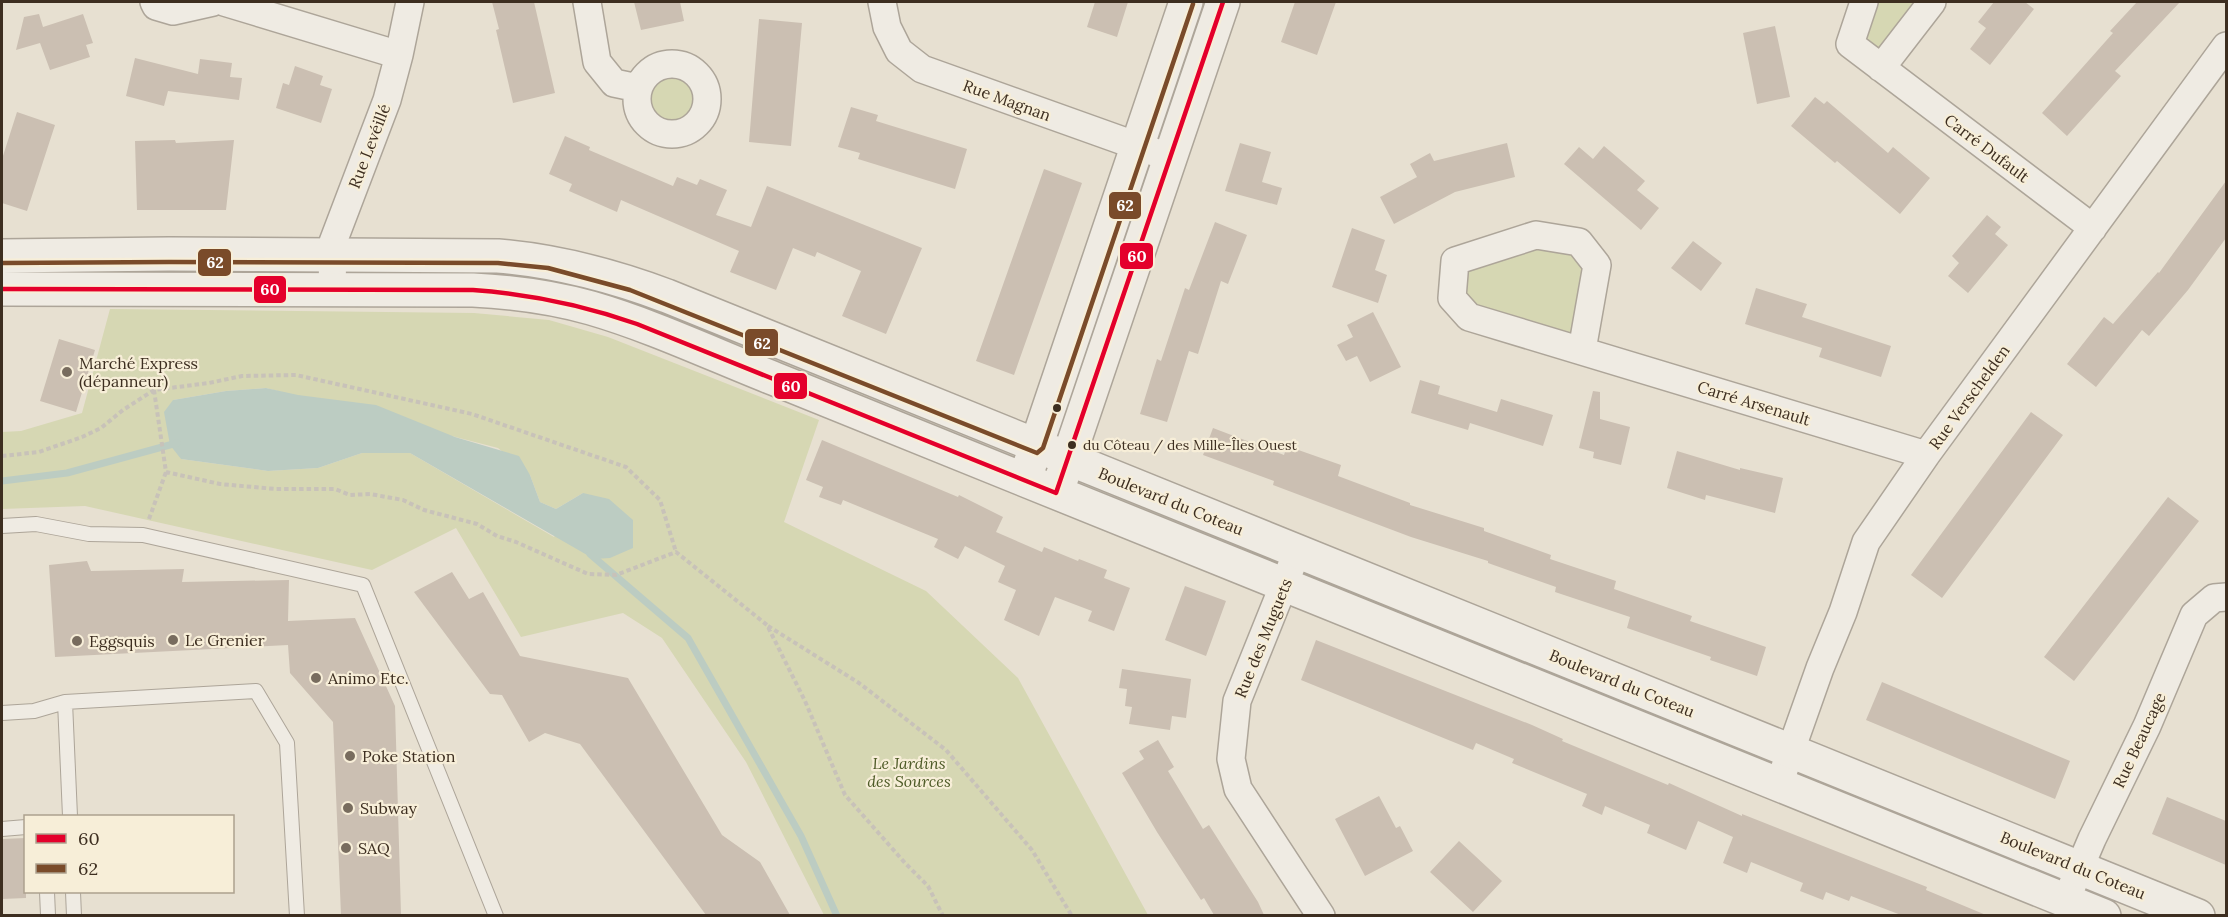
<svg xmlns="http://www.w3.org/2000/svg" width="2228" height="917" font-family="Lora,serif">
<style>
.green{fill:#d6d7b3;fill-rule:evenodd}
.water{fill:#bcccc2}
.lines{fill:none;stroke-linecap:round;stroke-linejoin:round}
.stream{stroke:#bcccc2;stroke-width:7}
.building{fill:#cbbfb2}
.service-casing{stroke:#ada599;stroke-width:16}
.minor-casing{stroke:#ada599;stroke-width:30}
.tertiary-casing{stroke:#ada599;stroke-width:36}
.path{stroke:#c8c2b9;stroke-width:4;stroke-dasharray:4.5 3;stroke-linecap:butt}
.service{stroke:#efebe3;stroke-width:14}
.minor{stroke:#efebe3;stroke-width:27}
.tertiary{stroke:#efebe3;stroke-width:33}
.bus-1-casing{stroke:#f7eed8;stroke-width:9}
.bus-2-casing{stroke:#f7eed8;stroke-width:9}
.bus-1{stroke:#e4002b;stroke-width:4.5}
.bus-2{stroke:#7a4b2a;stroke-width:4.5}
.poi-dot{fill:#786c5e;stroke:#f7eed8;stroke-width:2}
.bus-dot{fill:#3d2e20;stroke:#f7eed8;stroke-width:2}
.labels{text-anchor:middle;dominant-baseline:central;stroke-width:4.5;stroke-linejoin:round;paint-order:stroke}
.bus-label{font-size:14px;fill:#3d2e20;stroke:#f7eed8;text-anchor:start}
.street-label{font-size:16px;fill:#3d2e20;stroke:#f7eed8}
.poi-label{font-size:16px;fill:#3d2e20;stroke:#f7eed8;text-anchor:start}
.park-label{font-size:16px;font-style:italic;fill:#4d5a26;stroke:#f7eed8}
.line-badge{stroke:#f7eed8;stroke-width:2}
.badge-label{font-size:16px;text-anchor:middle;font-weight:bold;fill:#fff}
</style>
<rect width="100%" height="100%" fill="#e7e0d1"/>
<path class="green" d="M1873,2H1923L1885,50L1870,45L1863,35Z
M645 99a27 27 0 1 1 54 0a27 27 0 1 1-54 0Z
M1534,243L1572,250L1585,272L1576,340L1471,310L1460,295V268Z
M110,309L474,313L549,320L608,337L819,420L784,522L926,591L1018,678L1148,915H824L746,762L662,638L623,613L521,637L456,528L372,570L85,506L2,509V432L21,431L82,413ZM266,388L498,448L530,475L540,502L556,509L583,493L554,537L410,453H362L318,468L268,471L181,459L173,400L226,391Z"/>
<path class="water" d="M266,388L298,395L376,405L455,437L519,456L530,475L540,502L556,509L583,493L609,499L633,520V548L610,558L594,559L410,453H362L318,468L268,471L181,459L170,445L164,412L173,400L226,391Z"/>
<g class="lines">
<path class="stream" d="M2,481L67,473L177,443
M590,554L688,638L801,836L837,916"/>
</g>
<path class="building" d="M492,2H534L555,93L513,103L496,30L499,29Z
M634,2H680L684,21L641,30Z
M1095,2H1128L1117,37L1087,27Z
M1295,2H1336L1317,55L1281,42Z
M1994,2H2025L2034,9L1990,65L1970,49L1986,28L1978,22Z
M2137,2H2180L2115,71L2121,76L2067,136L2042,113L2113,33L2110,31Z
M39,14L43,27L83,14L93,43L86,45L90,57L50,70L40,43L16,50L24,17Z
M759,19L802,23L791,146L749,142Z
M1775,26L1790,97L1757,104L1743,33Z
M135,58L198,74L200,59L232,63L230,77L242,78L239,100L168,91L164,106L126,96Z
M295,66L323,76L320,85L332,89L321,123L276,108L283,83L289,85Z
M1815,97L1824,104L1827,101L1888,153L1893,147L1930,178L1900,214L1837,161L1835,163L1791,126Z
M851,107L878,115L876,121L967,149L955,189L858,159L860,153L838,147Z
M17,112L55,125L27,211L2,203V159Z
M565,136L590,147L589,150L673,186L677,177L697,185L700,179L727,190L716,215L751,227L767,186L922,248L886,334L842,316L861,271L817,252L815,257L793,248L776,290L730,272L739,251L621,200L617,212L569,191L572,184L549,174Z
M175,140L176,143L234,140L226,210H137L135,141Z
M1240,143L1271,152L1262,182L1282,188L1277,205L1225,191Z
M1507,143L1515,177L1455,192L1394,224L1380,197L1417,177L1410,164L1430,153L1434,161Z
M1604,146L1645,181L1637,190L1659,208L1641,230L1564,164L1579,147L1593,159Z
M1044,169L1082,183L1014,375L976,361Z
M2226,181V238L2188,290L2149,336L2142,330L2096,387L2067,364L2104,317L2113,324L2158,272L2159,273Z
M1987,215L2001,227L1995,234L2008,245L1968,293L1948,276L1959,263L1952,256Z
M1215,222L1247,235L1228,284L1221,281L1198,354L1189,351L1167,422L1140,414L1157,359L1161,361L1185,288L1189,290Z
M1352,228L1385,240L1375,270L1387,275L1378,303L1332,287Z
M1693,241L1722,263L1701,291L1671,268Z
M1756,288L1807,304L1802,317L1891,346L1881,377L1819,357L1822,348L1745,324Z
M1373,312L1401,367L1370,382L1357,356L1346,361L1337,345L1353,337L1347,325Z
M59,339L95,350L76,412L40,401Z
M1420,380L1440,386L1438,394L1497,412L1501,399L1553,415L1543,446L1470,423L1468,430L1411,413Z
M1593,391L1600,392V419L1630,427L1621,465L1593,458L1594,452L1579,448Z
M2031,412L2063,435L1942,598L1911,575Z
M1213,428L1284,455L1287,446L1341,465L1338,476L1410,503V505L1484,528V531L1551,555L1550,559L1616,581L1614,589L1692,616L1690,621L1766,647L1757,676L1710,660L1711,657L1627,628L1630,617L1555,592L1556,587L1488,563V561L1411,537L1273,485L1274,481L1203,455Z
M822,440L958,497L959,495L1003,517L996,532L1042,552L1044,547L1078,561L1079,559L1107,570L1104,578L1130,588L1114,631L1088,621L1092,611L1055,597L1039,636L1004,620L1016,590L998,582L1005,566L965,546L958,559L934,547L938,539L843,500L841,505L819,497L823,487L806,480Z
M1677,451L1740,470V468L1783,478L1775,513L1706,495L1705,500L1667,488Z
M2168,497L2199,521L2074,681L2044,657Z
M87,561L91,571L184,569L182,582L289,580L288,621L355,618L395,706L401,915H341L333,722L290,673L288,645L55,657L49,565Z
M452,572L469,599L483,592L520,656L628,678L722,835L760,862L790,915H706L580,744L545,733L529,742L502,695L490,694L414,592Z
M1185,586L1226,601L1206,656L1165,640Z
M1316,640L1532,725L1563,739L1562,741L1668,785L1669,783L1742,816V814L1927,887L1926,890L1986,915H1901L1851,896L1849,901L1826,892L1823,900L1800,891L1803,883L1751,862L1747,873L1723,863L1733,837L1698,821L1686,850L1647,833L1650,825L1605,806L1602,815L1582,806L1587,794L1512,763L1514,759L1476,743L1473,750L1301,680Z
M1122,669L1191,679L1186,718L1172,716L1170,730L1129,724L1132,707L1125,706L1127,689L1119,688Z
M1882,682L2070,761L2055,799L1866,720Z
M1158,740L1174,767L1168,771L1203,829L1209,825L1258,902L1264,915H1214L1204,898L1201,900L1157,832L1122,773L1144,759L1139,751Z
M1379,796L1396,828L1400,826L1413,851L1365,876L1335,819Z
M2167,797L2226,821V865L2152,834Z
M26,838V898L2,899V839Z
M1459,841L1502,881L1473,912L1430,872Z"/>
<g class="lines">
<defs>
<path id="service" d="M2,526L36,524L89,534L143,535L363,585L496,916
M65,702L70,816
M2,713L34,711L65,702L256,691L287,743L297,916
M2,829L26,827
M47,892L48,915
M73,892L74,916"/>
<path id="minor" d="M154,2L156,6L173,11L213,2
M224,2L399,55
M587,2L597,62L614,83L638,88
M882,2L887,27L899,51L922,69L1157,153
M1864,2L1850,44L2093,228
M637 99a35 35 0 1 1 70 0a35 35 0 1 1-70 0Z
M1881,68L1932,2
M332,290L333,242L387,100L399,55L410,2
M1582,350L1597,265L1579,242L1536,235L1455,261L1452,298L1469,317L1926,455
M1297,552L1237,701L1231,759L1238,789L1321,916
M1779,784L1820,668L1843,612L1866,542L1926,455L2226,46
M2066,900L2092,839L2147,726L2194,615L2214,598L2226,597"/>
<path id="tertiary" d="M2,256L169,254L498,256C558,261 611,275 667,296L2198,916
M2,289L473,290C513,292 552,297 591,308C653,326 714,355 775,379L2104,916
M1029,467L1186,2
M1061,480L1223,2"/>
</defs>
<use href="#service" class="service-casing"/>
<use href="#minor" class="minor-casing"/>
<use href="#tertiary" class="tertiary-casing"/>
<path class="path" d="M154,390L166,472L220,484L276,489H335L350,495L370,494L403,500L424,510L477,524L497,536L516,542L588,574L616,575L676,552L767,625L805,701L845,795L905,863L928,886L943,916
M2,456L39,452L82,437L101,428L123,410L154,390L209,383L242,376L296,375L472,414L626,467L660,500L676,552
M149,519L166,472
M768,626L859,683L946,750L1032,850L1072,916"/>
<use href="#service" class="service"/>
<use href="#minor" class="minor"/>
<use href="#tertiary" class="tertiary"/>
<defs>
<path id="bus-1" d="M2,289L473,290C530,294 583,305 637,324L1056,493L1223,2"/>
<path id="bus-2" d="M2,263L169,262L498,263L548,268L630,290L1037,453L1043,448L1193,4"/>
</defs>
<use href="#bus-1" class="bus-1-casing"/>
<use href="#bus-2" class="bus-2-casing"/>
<use href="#bus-1" class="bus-1"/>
<use href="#bus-2" class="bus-2"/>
</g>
<g class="poi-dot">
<circle cx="67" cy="372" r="6"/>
<circle cx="173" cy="640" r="6"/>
<circle cx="77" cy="641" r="6"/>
<circle cx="316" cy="678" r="6"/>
<circle cx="350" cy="756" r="6"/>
<circle cx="348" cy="808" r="6"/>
<circle cx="346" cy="848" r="6"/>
</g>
<g class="bus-dot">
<circle cx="1057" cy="408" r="5"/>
<circle cx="1072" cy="445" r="5"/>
</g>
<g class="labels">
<g class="bus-label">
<text x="1083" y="445">du Côteau / des Mille-Îles Ouest</text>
</g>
<g class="street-label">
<text transform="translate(1007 100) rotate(20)">Rue Magnan</text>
<text transform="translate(369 146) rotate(-69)">Rue Levéillé</text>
<text transform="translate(1987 148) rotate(37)">Carré Dufault</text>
<text transform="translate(1969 397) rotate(-54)">Rue Verschelden</text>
<text transform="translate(1754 403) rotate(17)">Carré Arsenault</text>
<text transform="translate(1171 501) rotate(22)">Boulevard du Coteau</text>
<text transform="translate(1263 638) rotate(-68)">Rue des Muguets</text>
<text transform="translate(1622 683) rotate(22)">Boulevard du Coteau</text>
<text transform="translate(2139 740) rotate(-65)">Rue Beaucage</text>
<text transform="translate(2073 865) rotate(22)">Boulevard du Coteau</text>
</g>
<g class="poi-label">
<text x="79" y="363">Marché Express<tspan x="79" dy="18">(dépanneur)</tspan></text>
<text x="185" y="640">Le Grenier</text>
<text x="89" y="641">Eggsquis</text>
<text x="328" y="678">Animo Etc.</text>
<text x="362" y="756">Poke Station</text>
<text x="360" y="808">Subway</text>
<text x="358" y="848">SAQ</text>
</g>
<g class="park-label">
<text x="909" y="763">Le Jardins<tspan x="909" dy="18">des Sources</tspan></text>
</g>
</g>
<g class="line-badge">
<rect x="1108" y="191" width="34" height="29" rx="6" fill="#7a4b2a"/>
<rect x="1119" y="242" width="35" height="28" rx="6" fill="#e4002b"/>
<rect x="197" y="248" width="35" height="29" rx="6" fill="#7a4b2a"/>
<rect x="253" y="275" width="34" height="29" rx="6" fill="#e4002b"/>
<rect x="744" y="328" width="35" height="29" rx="6" fill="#7a4b2a"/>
<rect x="773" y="372" width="35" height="28" rx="6" fill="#e4002b"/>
</g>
<g class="badge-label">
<text x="1125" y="211">62</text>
<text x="1137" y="262">60</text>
<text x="215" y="268">62</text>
<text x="270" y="295">60</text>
<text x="762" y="349">62</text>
<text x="791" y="392">60</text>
</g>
<rect width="2228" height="917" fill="none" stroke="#3d2e20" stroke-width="6"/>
<rect x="24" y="815" width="210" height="78" fill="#f7eed8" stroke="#ada18e" stroke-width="1.5"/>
<rect x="36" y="834" width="30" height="9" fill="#e4002b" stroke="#ada18e" stroke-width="1.5"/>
<text x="78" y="845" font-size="18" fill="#3d2e20">60</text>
<rect x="36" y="864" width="30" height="9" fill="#7a4b2a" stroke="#ada18e" stroke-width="1.5"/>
<text x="78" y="875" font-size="18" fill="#3d2e20">62</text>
</svg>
